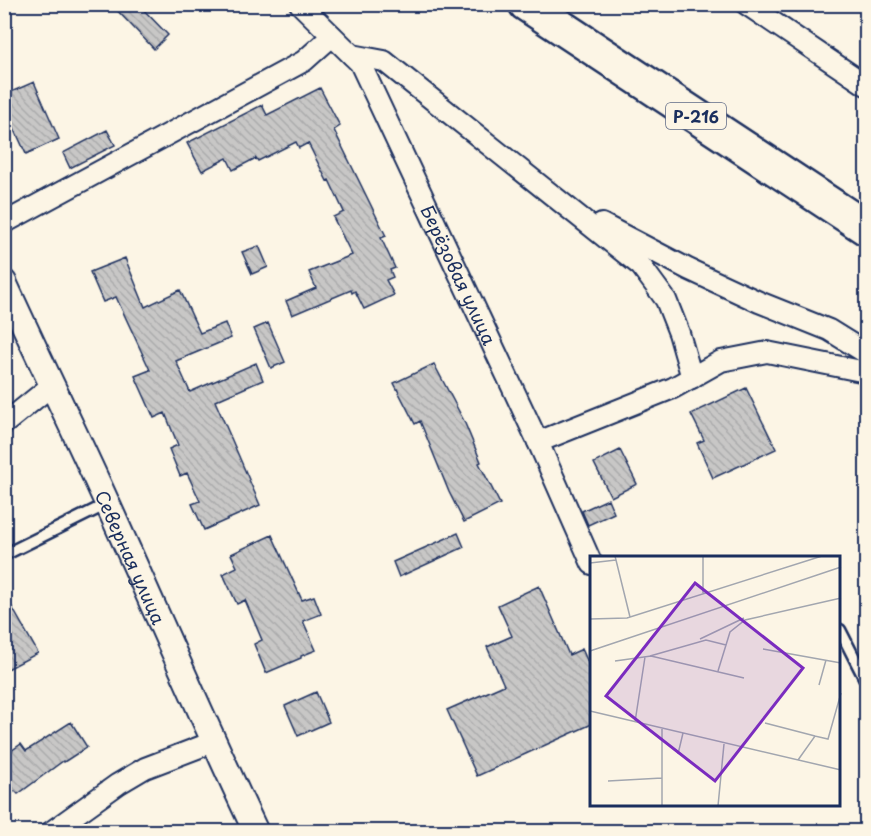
<svg xmlns="http://www.w3.org/2000/svg" width="871" height="836" font-family="'Playpen Sans',sans-serif">
<style>
.building{fill:url(#building-back-hatch);stroke:#1b2f5e;stroke-width:1.5}
.lines{fill:none;stroke-linecap:round;stroke-linejoin:round}
.service-casing{stroke:#1b2f5e;stroke-width:15}
.minor-casing{stroke:#1b2f5e;stroke-width:24}
.tertiary-casing{stroke:#1b2f5e;stroke-width:28}
.trunk-casing{stroke:#1b2f5e;stroke-width:38}
.service{stroke:#fcf5e5;stroke-width:10}
.minor{stroke:#fcf5e5;stroke-width:20}
.tertiary{stroke:#fcf5e5;stroke-width:24}
.trunk{stroke:#fcf5e5;stroke-width:33}
.labels{text-anchor:middle;dominant-baseline:central;stroke-width:4.5;stroke-linejoin:round;paint-order:stroke}
.shield{fill:#fcf5e5;stroke:#5e6a86;stroke-width:1.5}
.shield-label{font-size:16px;font-weight:bold;fill:#1b2f5e}
.street-label{font-size:18px;fill:#1b2f5e;stroke:#fcf5e5}
.inset-road{fill:none;stroke:#a2a6af;stroke-width:1.5}
.view{fill:#7b2cbf;fill-opacity:0.15;stroke:#7b2cbf;stroke-width:3}
.inset-edge{fill:none;stroke:#1b2f5e;stroke-width:3}
</style>
<defs>
<pattern id="building-back-hatch" width="6" height="6" patternUnits="userSpaceOnUse" patternTransform="scale(1.5)"><rect width="6" height="6" fill="#c8c7c6"/><path d="M-1 5l2 2M0 0l6 6M5-1l2 2" fill="none" stroke="#ababac"/></pattern>
</defs>
<rect width="100%" height="100%" fill="#fcf5e5"/>
<filter id="ink" filterUnits="userSpaceOnUse"><feTurbulence type="fractalNoise" baseFrequency=".0167" numOctaves="2"/><feDisplacementMap in="SourceGraphic" scale="12" xChannelSelector="R" yChannelSelector="G"/><feConvolveMatrix kernelMatrix="1 2 1 2 8 2 1 2 1" color-interpolation-filters="sRGB"/></filter>
<g filter="url(#ink)">
<path class="building" d="M111,4H138L168,35L154,49Z
M34,82L59,139L26,154L4,106V95Z
M320,88L340,126L334,130L386,236L381,238L395,268L390,270L393,277L386,280L394,295L364,309L355,291L352,293L351,290L292,315L286,301L316,288L309,272L352,255L333,217L344,212L329,180L327,181L308,143L299,148L296,142L258,161L256,158L233,170L227,158L202,171L187,143L262,105L267,115Z
M107,130L115,145L70,168L63,153Z
M259,246L268,267L252,274L242,252Z
M125,258L145,307L180,290L200,333L225,323L231,338L176,361L190,392L256,363L263,380L215,401L260,505L204,530L192,504L200,501L187,473L180,476L169,449L178,445L165,413L154,418L135,376L150,370L116,297L103,302L90,272Z
M268,323L285,362L271,368L254,329Z
M434,364L464,421L481,462L479,463L500,504L464,522L449,492L420,421L415,424L394,383Z
M746,388L776,449L713,478L697,443L704,440L691,414Z
M620,450L637,484L611,497L594,463Z
M608,499L614,513L588,525L582,511Z
M458,533L464,547L399,577L393,562Z
M272,535L302,600L314,596L321,614L303,621L316,650L301,656V658L266,673L254,644L262,640L245,600L237,604L223,574L237,567L231,554Z
M539,586L569,655L582,649L592,671V724L477,776L447,710L504,685L487,647L512,636L498,605Z
M4,593L38,653L4,671Z
M316,692L329,722L298,736L285,706Z
M71,722L87,747L64,762L63,761L18,794L15,791L4,799V756L21,744L26,751Z"/>
<g class="lines">
<defs>
<path id="service" d="M4,555L107,504
M840,630L866,681"/>
<g id="minor">
<path id="s1" d="M300,4L360,63L538,442L592,564"/>
<path d="M746,4L866,85"/>
<path d="M352,55L384,61L641,266L666,300L679,333L692,378"/>
<path d="M4,223L304,61L332,36"/>
<path d="M602,224L688,269L759,302L829,330L866,353"/>
<path d="M4,424L51,386"/>
<path d="M538,442L673,388L721,361L767,352L866,372"/>
<path d="M51,832L118,784L145,768L213,742"/>
</g>
<g id="tertiary">
<path id="s2" d="M4,282C38,357 74,430 108,505C157,613 204,723 256,832"/>
</g>
<path id="trunk" d="M526,4L866,228"/>
</defs>
<use href="#service" class="service-casing"/>
<use href="#minor" class="minor-casing"/>
<use href="#tertiary" class="tertiary-casing"/>
<use href="#trunk" class="trunk-casing"/>
<use href="#service" class="service"/>
<use href="#minor" class="minor"/>
<use href="#tertiary" class="tertiary"/>
<use href="#trunk" class="trunk"/>
</g>
</g>
<g class="labels">
<rect class="shield" x="666" y="103" width="60" height="26" rx="4.5"/>
<g class="shield-label">
<text x="696" y="116">Р-216</text>
</g>
<g class="street-label">
<text stroke="none"><textPath href="#s1" startOffset="318">Берёзовая улица</textPath></text>
<text stroke="none"><textPath href="#s2" startOffset="303">Северная улица</textPath></text>
</g>
</g>
<g transform="translate(590 556)">
<rect width="250" height="250" fill="#fcf5e5"/>
<path class="inset-road" d="M25,0L40,61M113,0V37M0,7L26,4M0,63L37,62L232,0M110,83L154,62M173,93L251,107M0,95L251,11M60,100L116,84L136,89M25,105L61,100L154,122M128,115L140,76L155,64L251,42M229,129L236,104M0,155L251,214M45,166L55,101M175,167L225,180M72,173V250M88,198L93,177M208,204L225,180L238,183L251,137M18,225L72,222M128,250L134,188"/>
<path class="view" d="M105,27L213,112L125,225L16,140Z"/>
<rect width="250" height="250" class="inset-edge"/>
</g>
<rect width="871" height="836" fill="none" stroke="#fcf5e5" stroke-width="24"/>
<rect x="12" y="12" width="847" height="812" fill="none" stroke="#1b2f5e" stroke-width="2" filter="url(#ink)"/>
</svg>
